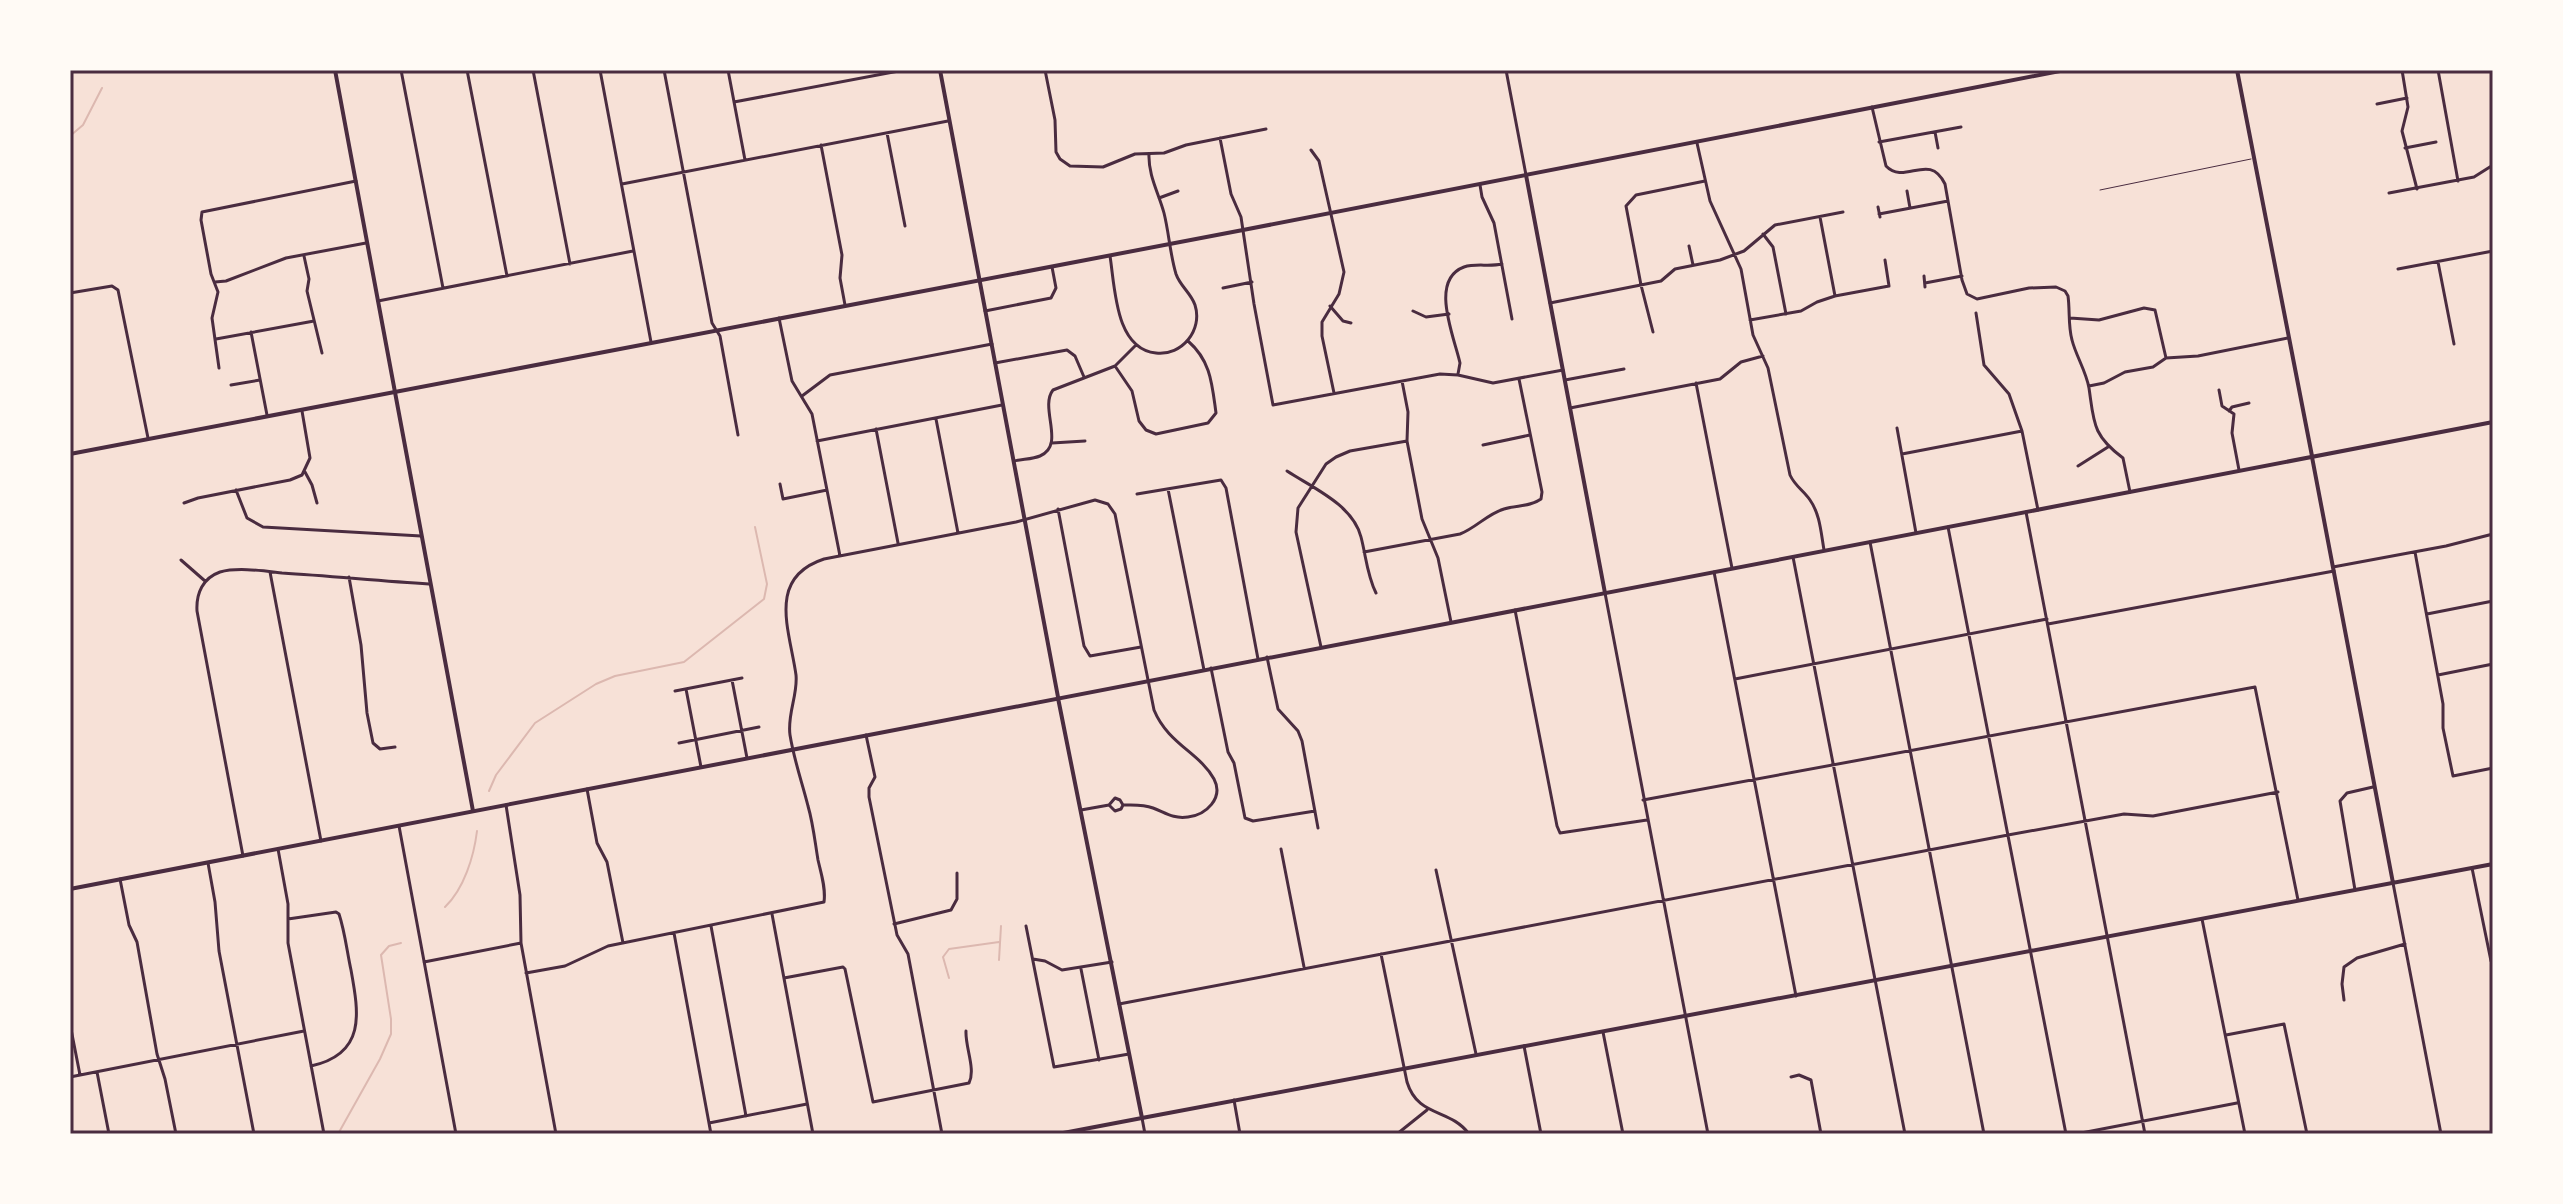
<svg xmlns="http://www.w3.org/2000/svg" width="2563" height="1204" font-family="Figtree,sans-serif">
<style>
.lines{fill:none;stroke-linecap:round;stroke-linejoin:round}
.stream{stroke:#dcb8b0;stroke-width:2}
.service{stroke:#4a2c40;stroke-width:1}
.minor{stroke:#4a2c40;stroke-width:3}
.tertiary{stroke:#4a2c40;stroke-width:4}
.secondary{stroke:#4a2c40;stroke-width:4}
.neatline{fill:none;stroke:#4a2c40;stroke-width:3}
</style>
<rect width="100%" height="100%" fill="#f7e1d7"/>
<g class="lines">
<path class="stream" d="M70,136L83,125L102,88
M489,791L496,775L535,723L596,684L615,676L684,662L764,599L767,584L755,527
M445,907C464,889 474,856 477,831
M999,960L1001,926
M949,978L943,957L949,949L999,942
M338,1134L380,1059L391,1034V1019L381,955L389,946L401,943"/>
<path class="service" d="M2100,190L2251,159"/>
<path class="minor" d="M401,70L443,288
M467,70L507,276
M533,70L570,264
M600,70L651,342
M664,70L712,323L720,336L738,435
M728,70L745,160
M1045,70L1055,120L1056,152L1060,159L1070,166L1103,167L1135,154L1164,153L1186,145L1266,129
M1506,70L1526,175
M2402,70L2408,107L2402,131L2417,189
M2438,70L2458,181
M734,102L904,70
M2377,104L2407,98
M1872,107L1886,166C1905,186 1929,151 1945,184L1962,280L1967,294L1977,299L2029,288L2056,287L2065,291L2068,296C2070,310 2068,326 2072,340C2076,356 2086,371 2089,388C2094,422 2092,435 2123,458L2130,492
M1935,132L1938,148
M887,133L905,226
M1220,138L1231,194L1241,217L1254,304L1273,405L1440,374L1458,375L1493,383L1563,370
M1879,142L1961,127
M1697,143L1710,201L1741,269L1753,335L1768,368L1790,475C1795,486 1803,490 1810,500C1820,514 1821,533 1824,550
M821,145L842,255L840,278L845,305
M2405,148L2436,142
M1311,150L1319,161L1344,272L1339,294L1322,322V336L1334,393
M622,184L948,121
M1480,185L1482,197L1494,223L1512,319
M1907,191L1910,208
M2389,193L2474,177L2493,165
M1159,198L1178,191
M1878,207L1880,217
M1879,214L1948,201
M1820,217L1835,296
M1763,234L1773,247L1786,314
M1689,246L1693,265
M304,256L309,279L307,291L322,353
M1110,256C1115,287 1115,349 1156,353C1182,356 1203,330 1195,305C1191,293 1180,286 1176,274C1170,254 1169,233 1164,213C1159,194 1148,175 1149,154
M2438,262L2454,344
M2398,269L2493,251
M1924,276L1925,287
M215,282L226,281L286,258L366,243
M1925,283L1962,276
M1223,288L1252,282
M70,293L112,286L118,290L148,438
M378,301L633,251
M1550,303L1661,281L1675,269L1720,260L1744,251L1775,225L1843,212
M1330,306L1343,321L1351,323
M70,310V321
M985,311L1051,298L1056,288L1052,267
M1413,311L1426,317L1449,314
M1976,313L1984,365L2009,394L2022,431L2038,510
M779,318L792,381L812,414L840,556
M2070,318L2099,320L2144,308L2155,310L2166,358
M1750,320L1801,311L1817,302L1835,296L1889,286L1885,260
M251,332L267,415
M1653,332L1641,285L1626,206L1636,195L1705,181
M216,339L314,321
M995,363L1067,350L1075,356L1084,377
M1115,366L1132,391L1139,421L1146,430L1156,434L1208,423L1216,413C1212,384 1211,361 1188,341
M219,368L212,318L218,292L211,274L201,220L202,212L356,181
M1458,374L1460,363C1454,336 1429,280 1464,267C1476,263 1489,267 1502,264
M1565,380L1624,369
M1402,381L1408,412L1407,441L1422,519L1438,558L1451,622
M1696,383L1732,568
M231,385L260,380
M2089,386L2104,383L2125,372L2153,367L2166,358L2198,356L2288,338
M2219,390L2222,406L2234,414L2232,433L2239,470
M802,396L830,375L992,344
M1570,408L1720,379L1741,362L1763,356
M2229,411L2232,407L2249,403
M936,419L958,533
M1897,428L1916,533
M876,429L898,543
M817,441L1002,405
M1052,443L1085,441
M1483,445L1530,435
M1902,454L2022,431
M1014,461C1023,459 1033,459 1040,456C1066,445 1039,408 1053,390L1115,366L1136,345
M2078,466L2108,447
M1287,471C1313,488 1353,505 1361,537C1366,556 1367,575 1376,593
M305,472L312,485L317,503
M780,484L783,499L827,490
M1168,489L1204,670
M236,490L247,518L263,527L421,536
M1137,494L1221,480L1226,488L1258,659
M184,503L198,498L290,480L302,475L310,458L302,411
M1058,509L1084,646L1090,656L1141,647
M2026,512L2145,1134
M1948,527L2066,1134
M1870,542L1984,1134
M1364,552L1460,534C1476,528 1487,514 1504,509C1517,505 1530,507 1541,499L1542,492L1519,379
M2415,552L2443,704V728L2453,776L2493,768
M1793,557L1905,1134
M181,560L205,581
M2333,567L2446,546L2493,534
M270,572L321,841
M1714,572L1796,996
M349,577L361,645L367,713L373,743L380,749L395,747
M1605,593L1708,1134
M1515,610L1557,826L1560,833L1647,820
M2427,614L2493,601
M2048,624L2334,571
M1321,647L1296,532L1298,508L1326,464L1336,457L1350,451L1407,441
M1267,657L1278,709L1298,731L1302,741L1318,828
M1211,668L1228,752L1234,763L1245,818L1253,821L1315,811
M2438,675L2493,664
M1735,679L2047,619
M732,680L747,758
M686,689L701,767
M675,691L742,678
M866,735L875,777L869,788V797L897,935L908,954L942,1134
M679,743L759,727
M587,789L597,843L607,862L623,943
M1643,800L2255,687L2298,900
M506,805L520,895L521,943L556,1134
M1081,810L1109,805L1115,798L1120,800L1123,805L1121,809L1115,811L1109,805
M399,826L456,1134
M278,849L288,904V943L324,1134
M1281,849L1304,967
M243,856L197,611C196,593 203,578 220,572C238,567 264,571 282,573C331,576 380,581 429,584
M208,863L215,902L219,951L254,1134
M2472,868L2491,961
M1436,870L1476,1054
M120,879L129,925L137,942L157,1054L165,1079L176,1134
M2393,883L2441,1134
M2355,890L2340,801L2347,793L2373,787
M772,914L813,1134
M288,919L336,912L339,914C345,932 347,952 351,970C359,1014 366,1054 311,1066
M2202,919L2245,1134
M894,924L951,910L957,899V873
M711,926L746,1116
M1026,926L1054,1067L1129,1054
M674,933L711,1134
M1381,954L1407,1082C1418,1118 1450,1108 1469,1134
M1033,959L1045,961L1062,970L1112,962
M424,962L521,943
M1081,969L1099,1060
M526,973L565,966L608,946L824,902C826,888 821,873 818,860C815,842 813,823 808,806C802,782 794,760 790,735C787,714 798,695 796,675C790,631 766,578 824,559L1016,522L1095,500L1108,504L1115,514L1154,710C1168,744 1200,753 1214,779C1224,798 1206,815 1188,817C1173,819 1166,813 1153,808C1143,804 1133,805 1123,805
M784,978L843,967L845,969L873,1102L969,1083C976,1069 965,1047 966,1031
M2344,1000L2342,984L2344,967L2357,958L2405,944
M1119,1004L2008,835L2124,814L2153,816L2278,792
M70,1024L80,1075
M1603,1032L1623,1134
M2226,1035L2284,1024L2307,1134
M1524,1046L1541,1134
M97,1072L109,1134
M70,1077L304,1031
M1791,1077L1799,1075L1811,1080L1821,1134
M1234,1100L1240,1134
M1142,1118L1145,1134
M709,1123L807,1104
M1397,1134L1427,1110
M2076,1134L2237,1103"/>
<path class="tertiary" d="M335,70L473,811
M940,70L1058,697
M1526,175L1605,593
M2312,457L2393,883
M1142,1118L2493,864"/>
<path class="secondary" d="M2237,70L2312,456
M70,454L1243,230L2065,70
M70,889L2493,422
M1058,1134L1142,1118L1058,698"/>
</g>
<rect width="2563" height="1204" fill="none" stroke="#fffaf5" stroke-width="144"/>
<rect x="72" y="72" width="2419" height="1060" class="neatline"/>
</svg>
